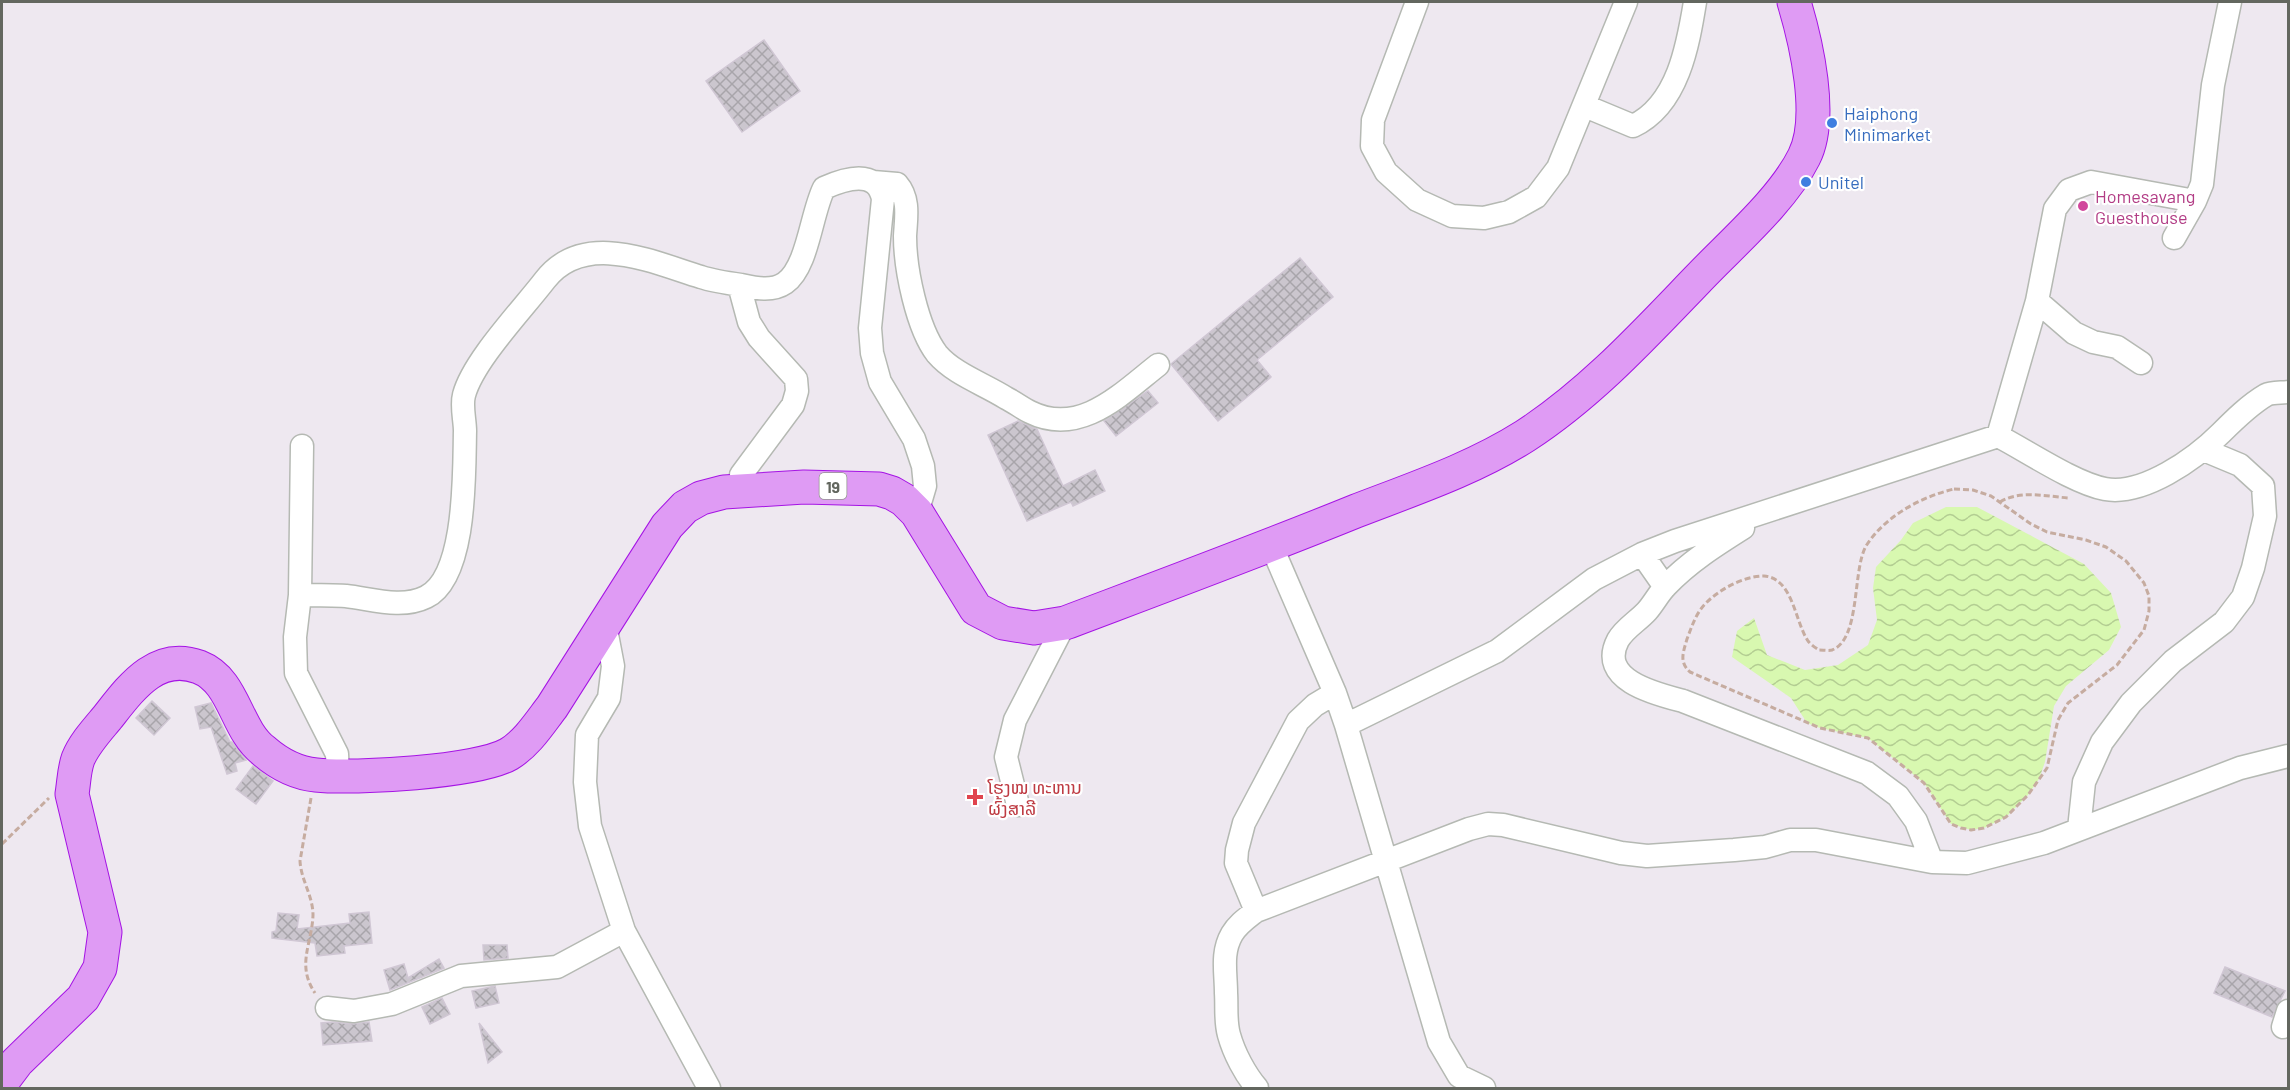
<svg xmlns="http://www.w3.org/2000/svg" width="2290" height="1090" font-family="Barlow,'Noto Sans Lao',sans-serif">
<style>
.water{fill:url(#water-waves)}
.building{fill:url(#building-cross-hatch);stroke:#d0c7d4;stroke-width:1.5}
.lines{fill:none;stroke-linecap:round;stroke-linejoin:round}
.minor-casing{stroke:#b5b9b3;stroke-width:25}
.highway-casing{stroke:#a514e4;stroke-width:35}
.path{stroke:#c6aca0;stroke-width:3;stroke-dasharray:6 3;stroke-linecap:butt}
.minor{stroke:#fff;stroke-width:22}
.highway{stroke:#df9bf4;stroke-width:33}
.shop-dot{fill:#3f7fe0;stroke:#fff;stroke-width:2}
.hotel-dot{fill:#d1479c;stroke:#fff;stroke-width:2}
.health-dot{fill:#e0444e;stroke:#fff;stroke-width:2}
.labels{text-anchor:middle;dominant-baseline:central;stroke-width:4.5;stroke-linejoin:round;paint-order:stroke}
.shield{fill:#fff;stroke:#92958f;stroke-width:1.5}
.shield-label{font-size:16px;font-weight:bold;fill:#63675f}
.shop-label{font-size:18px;fill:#366cbe;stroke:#fff;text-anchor:start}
.hotel-label{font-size:18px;fill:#b23c85;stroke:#fff;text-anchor:start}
.health-label{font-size:18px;fill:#be3a42;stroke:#fff;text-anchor:start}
</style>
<defs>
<pattern id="water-waves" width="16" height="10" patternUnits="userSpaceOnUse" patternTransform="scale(1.5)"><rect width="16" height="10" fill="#d8f8b0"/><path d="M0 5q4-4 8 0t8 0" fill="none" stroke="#b3cd92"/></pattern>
<pattern id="building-cross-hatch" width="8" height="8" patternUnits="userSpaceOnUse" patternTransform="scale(1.5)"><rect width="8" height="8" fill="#cbc6ce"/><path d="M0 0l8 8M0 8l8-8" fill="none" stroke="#a8a5aa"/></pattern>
</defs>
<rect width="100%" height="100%" fill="#eee8f0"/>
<path class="water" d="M1946,507H1977L2084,564L2111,593L2121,627L2109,650L2066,686L2054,706L2045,762L2039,779L2028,795L2006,817L1984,828L1971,830L1951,824L1924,783L1868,738L1820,728L1807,723L1791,698L1732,657L1737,631L1754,618L1767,655L1805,670L1838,665L1868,645L1877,620L1873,588L1876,567L1901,540L1913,523Z"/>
<path class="building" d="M764,40L800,91L742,132L706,81Z
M1300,258L1333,297L1257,360L1271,377L1218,421L1171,364Z
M1148,391L1158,403L1116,436L1104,421Z
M1018,421L1037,429L1063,486L1095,470L1105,491L1073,506L1071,502L1027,521L988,435Z
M152,701L170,718L154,735L136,718Z
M211,703L230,742H232L246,760L235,763L237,771L227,774L211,727L200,729L195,707Z
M253,766L273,781L256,804L236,789Z
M369,912L372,943L344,946L345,953L317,956L315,943L272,938V932L276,931L278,913L299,915L297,929L350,923L349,914Z
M483,945H507L508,958L484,960Z
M439,959L444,968L390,990L384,970L404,964L408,978Z
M2225,967L2285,991L2272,1017L2214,993Z
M495,986L499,1003L476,1008L472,991Z
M442,998L450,1014L430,1024L422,1007Z
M333,1022L353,1024L369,1022L372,1041L323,1045L321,1023Z
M479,1023L502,1052L488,1063Z"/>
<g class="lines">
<defs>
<path id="minor" d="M1417,2L1373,120L1372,146L1386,172L1417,200L1452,216L1484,218L1509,212L1536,197L1558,168L1626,2
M1585,106L1633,126C1678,105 1688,45 1695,2
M873,182L897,184C910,199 906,218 905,236C905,269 917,328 937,354C954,374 984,384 1006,398C1014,402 1022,408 1030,412C1080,437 1121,394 1158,365
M2174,238L2195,201
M739,285L749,322L759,338L796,379L797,391L793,405L741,475L742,490
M2037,301L2074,333L2093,342L2117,347L2141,363
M1998,436L2037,301L2055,209L2069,190L2091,182L2195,201L2202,184L2213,85L2230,2
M302,446L300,595L295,637L296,673L337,754L338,775
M1743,528C1716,545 1689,562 1666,586C1659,593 1654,603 1647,611C1638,621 1625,628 1618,640C1597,680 1656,694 1683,701L1867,773L1898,796L1916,821L1932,862
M1271,545L1335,693L1346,725L1439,1042L1459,1076L1484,1088
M1642,554L1665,587
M300,595C316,595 331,595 346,596C372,599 402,609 426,597C467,577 464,471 465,431C465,420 461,406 464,395C473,361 522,310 545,280C584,230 652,262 701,277C713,281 727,283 741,285C755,288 772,292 785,283C808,267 811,214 824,188C844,179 877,168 883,199L870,328L872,353L880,382L914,439L923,466L925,486L917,513
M605,624L613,666L609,698L587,735L585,782L590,826L624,931L709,1088
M1346,725L1497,651L1594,579L1642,554L1675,541L1998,436C2027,451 2074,483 2105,489C2143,496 2195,459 2221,433C2234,420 2249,405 2266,395C2272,392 2282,393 2288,392
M1018,805L1006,757L1015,720L1065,623
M2079,829L2084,782L2102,742L2131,703L2173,661L2224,622L2243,597L2253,568L2265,516L2263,486L2240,465L2204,450
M1256,911L1236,863L1237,850L1244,823L1298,721L1315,705L1335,693
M327,1008L354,1011L392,1004L461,976L557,967L624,931
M2283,1027L2288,1011
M1257,1088C1245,1074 1234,1053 1229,1035C1225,1021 1227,1007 1226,993C1226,972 1221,953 1232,934C1238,924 1247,918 1256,911L1469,829L1488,824L1503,825L1621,853L1647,856L1734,850L1765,847L1790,840H1816L1932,862L1967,863L2044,843L2240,768L2288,756"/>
<path id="highway" d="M2,1082L17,1062L83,998L100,968L105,932L72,794C74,782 74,770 78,759C84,744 97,730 107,718C130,689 156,651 199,667C235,681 235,729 264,751C279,764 296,773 316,775C355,779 478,772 509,754C527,743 539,724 552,707L667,526L685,507L701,498L724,492L804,487L879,489L892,493L904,500L917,513L976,609L1003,623L1034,628L1065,623C1163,586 1260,550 1356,511C1413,489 1473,469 1525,436C1590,394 1644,335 1697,280C1731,244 1782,201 1804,157C1824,118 1806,42 1794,2"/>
</defs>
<use href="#minor" class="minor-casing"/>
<use href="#highway" class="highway-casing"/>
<path class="path" d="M1954,489L1973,490L1991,496L2031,524L2047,532L2086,540L2106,547L2126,561L2144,583L2149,596V611L2144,630L2117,665L2068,703L2058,720L2047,768L2028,795L2006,817L1984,828L1971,830L1961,828L1951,824L1924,783L1868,738L1820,728L1690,672C1679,662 1683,653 1687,639C1692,626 1696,613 1706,603C1720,589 1744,576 1764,576C1793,578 1795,622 1808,641C1811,645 1816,648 1819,650C1823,650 1829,651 1832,650C1861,639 1852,571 1866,546C1885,516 1921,497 1954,489Z
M2000,502C2020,490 2045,496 2068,498
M311,798L300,861C301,880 313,896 313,915C312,944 296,965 315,993
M2,844L49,798"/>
<use href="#minor" class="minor"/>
<use href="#highway" class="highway"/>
</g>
<g class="shop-dot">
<circle cx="1832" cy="123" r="6"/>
<circle cx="1806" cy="182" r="6"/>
</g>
<circle class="hotel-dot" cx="2083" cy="206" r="6"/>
<path class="health-dot" d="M972 788h6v6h6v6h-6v6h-6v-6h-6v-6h6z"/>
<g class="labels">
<rect class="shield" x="819.5" y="473" width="27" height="26" rx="4.5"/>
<g class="shield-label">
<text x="833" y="486">19</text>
</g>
<g class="shop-label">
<text x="1844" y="113">Haiphong<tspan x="1844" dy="21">Minimarket</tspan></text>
<text x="1818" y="182">Unitel</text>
</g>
<g class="hotel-label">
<text x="2095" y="196">Homesavang<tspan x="2095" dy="21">Guesthouse</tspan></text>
</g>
<g class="health-label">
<text x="988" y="787">ໂຮງໝ ທະຫານ<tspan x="988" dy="21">ຜົ້ງສາລີ</tspan></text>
</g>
</g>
<rect width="2290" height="1090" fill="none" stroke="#63675f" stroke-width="6"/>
</svg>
